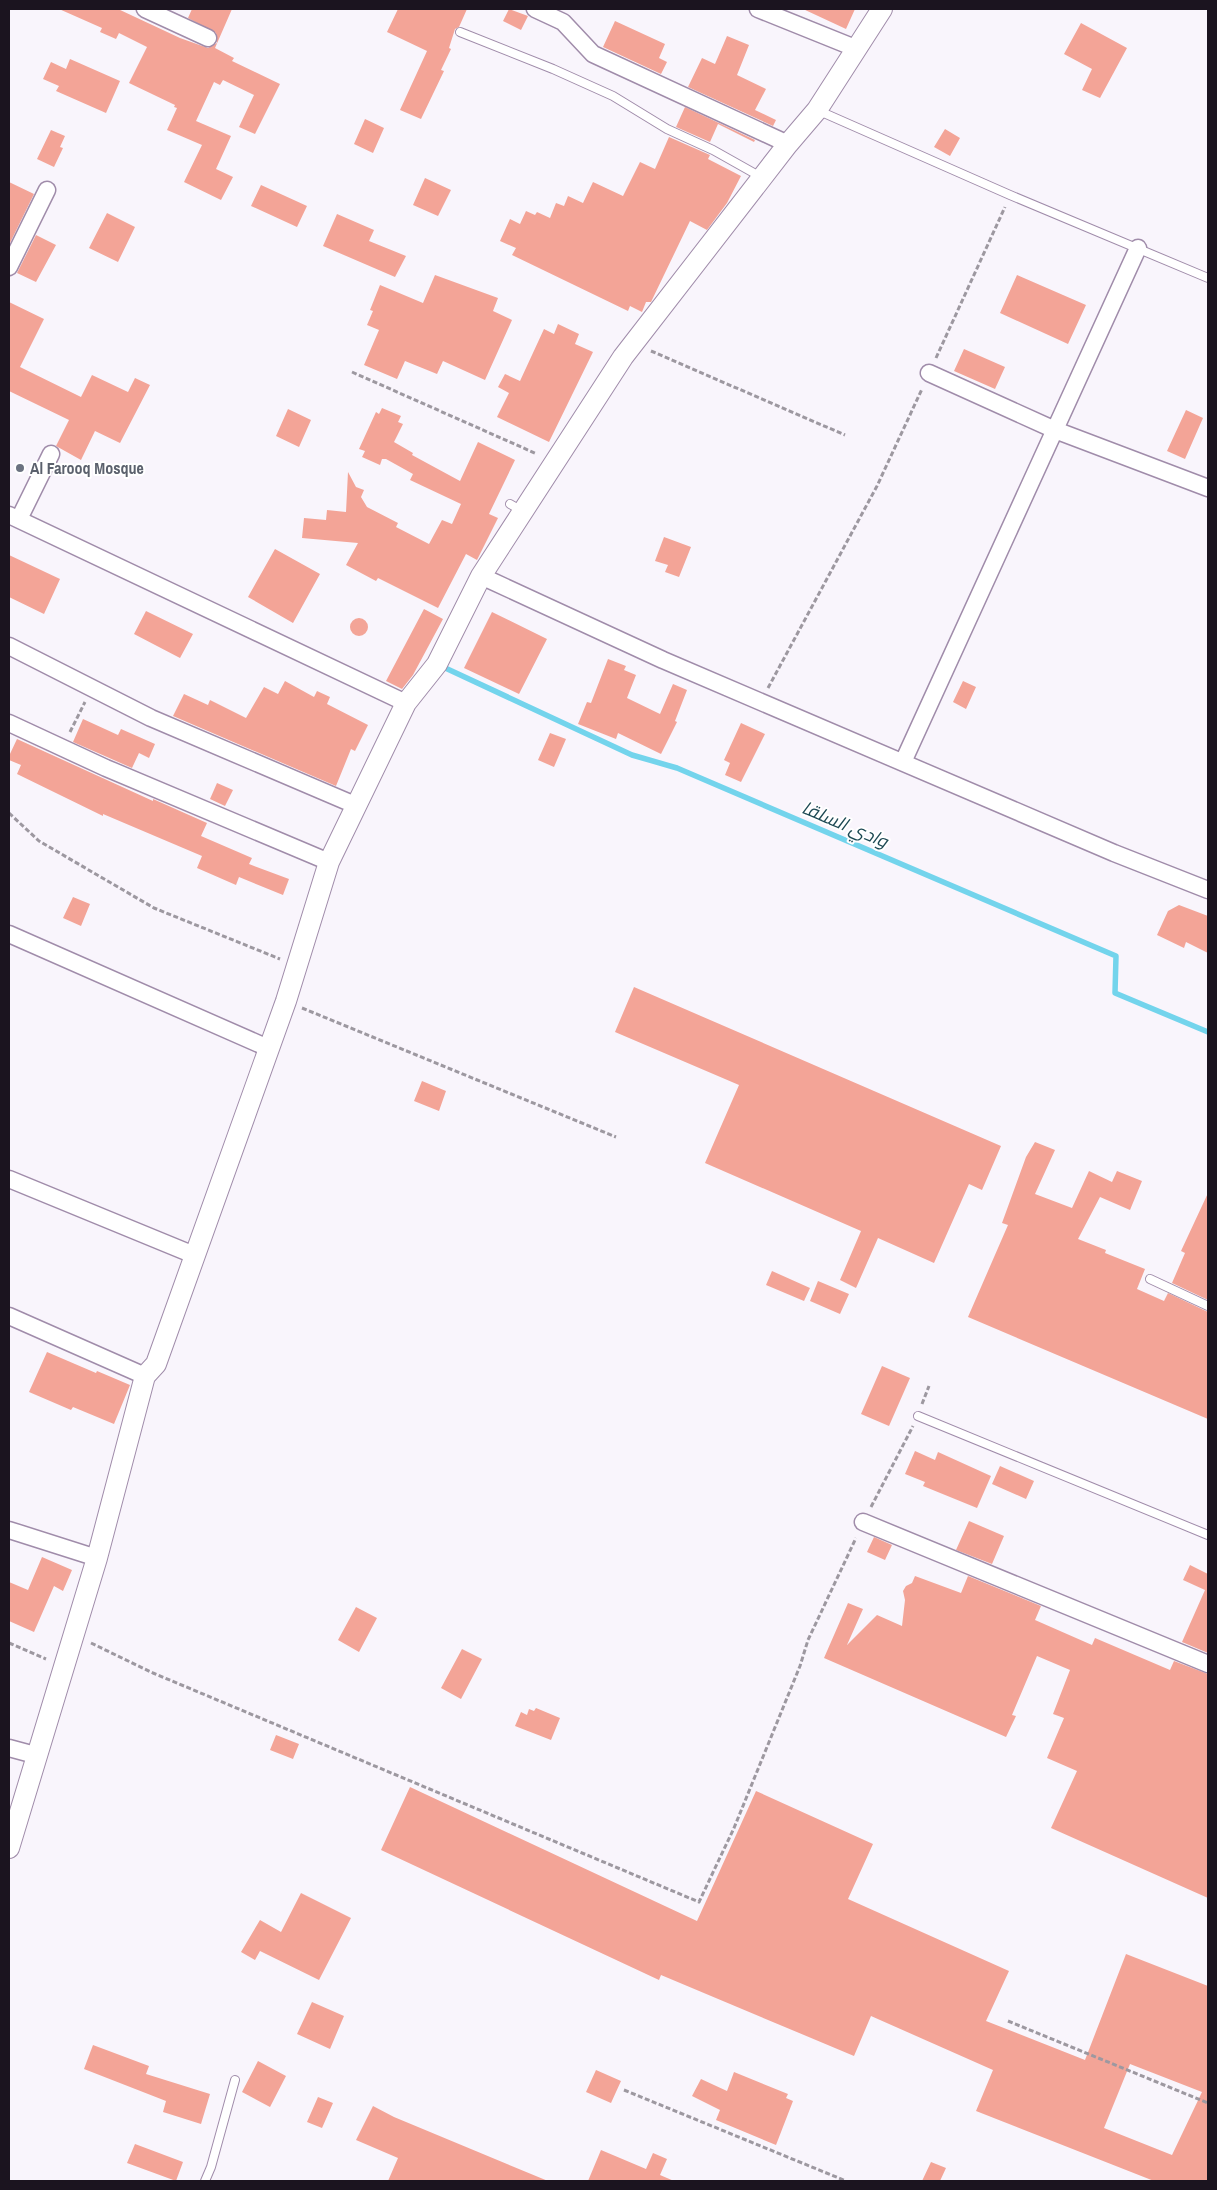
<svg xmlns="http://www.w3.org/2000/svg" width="1217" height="2190" font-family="'Archivo Narrow',Cairo,sans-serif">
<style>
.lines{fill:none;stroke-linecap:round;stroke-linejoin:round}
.stream{stroke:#73d4ec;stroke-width:5.5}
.building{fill:#f3a497;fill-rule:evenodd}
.service-casing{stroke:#a08caa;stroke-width:10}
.minor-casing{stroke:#a08caa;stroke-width:19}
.tertiary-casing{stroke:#a08caa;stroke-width:22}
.path{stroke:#9d98a0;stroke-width:3;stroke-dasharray:5 2.5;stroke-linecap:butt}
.service{stroke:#fff;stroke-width:8}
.minor{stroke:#fff;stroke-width:16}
.tertiary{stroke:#fff;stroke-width:20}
.worship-dot{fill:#6b7280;stroke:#fff;stroke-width:2}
.labels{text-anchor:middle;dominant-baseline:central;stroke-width:4;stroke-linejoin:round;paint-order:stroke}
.worship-label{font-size:16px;font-weight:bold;fill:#5b616d;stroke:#fff;text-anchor:start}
.water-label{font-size:18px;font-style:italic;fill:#1c4853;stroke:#fff}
</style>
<rect width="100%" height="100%" fill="#f9f5fc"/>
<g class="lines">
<path class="stream" d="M441,666L632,755L677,768L1116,956L1115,993L1208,1032"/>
</g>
<path class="building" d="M59,9H118L180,38L208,48L217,43L216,33L188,18L192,9H232L215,48L234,58L232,61L280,84L255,134L239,127L254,95L223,80L220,85L214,82L196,121L231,136L216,169L233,177L221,200L184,182L202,145L167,130L177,108L174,107L175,105L129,83L147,47L119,33L116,39L100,32L102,28Z
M398,9H467L459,27L455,29L449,48L451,49L441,70L444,71L421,119L400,110L427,51L387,32Z
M509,9L528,16L521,30L503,21Z
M803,9H855L846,29Z
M615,21L665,44L659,58L667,62L661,74L603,47Z
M1081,23L1127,48L1100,98L1082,90L1092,69L1064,54Z
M727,36L749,45L737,75L766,89L755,110L776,120L773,126L688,87L702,58L715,64Z
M70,59L120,81L106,113L56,91L59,86L43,79L51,62L66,69Z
M685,107L755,140L754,142L718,124L710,142L676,127Z
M365,119L384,128L373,153L354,144Z
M945,129L960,138L950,156L934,147Z
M51,130L65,136L60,147L63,148L54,167L37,159Z
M669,137L710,155L708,159L741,176L727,203L707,230L690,221L651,302H646L642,312L630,306L628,311L512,255L516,248L500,241L510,219L520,224L526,211L535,215L537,212L550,218L556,203L564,206L568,196L583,203L593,182L623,196L640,162L655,169Z
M425,178L451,190L438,216L413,205Z
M9,182L34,194L9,245Z
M261,185L307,206L297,227L251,206Z
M107,213L135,227L118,262L89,248Z
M337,214L374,230L369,241L406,256L395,277L323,246Z
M36,235L56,245L36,282L17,273Z
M435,275L498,298L493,311L512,320L485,380L443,361L437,374L405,361L397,379L364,365L379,330L367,325L373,311L370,310L380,285L423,303Z
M1017,275L1086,305L1068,344L1000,313Z
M9,302L44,319L20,367L81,397L92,375L128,392L135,378L150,385L120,443L95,431L81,460L56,446L69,420L9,391Z
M558,324L579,334L575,344L593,352L549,442L497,417L509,393L498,387L505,374L520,381L544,329L554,334Z
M964,349L1005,367L995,389L954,371Z
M382,408L401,416L398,422L403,424L394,442L413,453L412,455L460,481L478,442L515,460L489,514L498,518L477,560L466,554L438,608L378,578L376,581L346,565L358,543L302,538L304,518L326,520L327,510L346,512L348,472L356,487L364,490L361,497L367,507L398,523L396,527L429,544L442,520L452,524L461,504L410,480L413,474L386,459H382L380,465L362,457L365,451L359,449L376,412L379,414Z
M288,409L311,420L299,447L276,436Z
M1186,410L1203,418L1185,459L1167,451Z
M664,537L691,547L679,577L665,572L668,565L655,561Z
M275,549L320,574L293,623L248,597Z
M9,555L60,579L44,614L9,597Z
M424,609L443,619L413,675L402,689L386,681Z
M146,611L193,634L180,658L134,634Z
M492,612L547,639L519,694L464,668Z
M350 627a9 9 0 1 1 18 0a9 9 0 1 1-18 0Z
M608,659L626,666L624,670L636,675L627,698L660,714L673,684L687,690L675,721L677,722L661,754L618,733L616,739L578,724L587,702L591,703Z
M285,681L314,697L317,691L330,697L327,704L368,725L355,751L351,749L336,786L173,716L184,694L208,705L210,700L246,718L264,687L278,694Z
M963,681L976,687L966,709L953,702Z
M83,719L118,735L121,729L155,744L149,758L139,753L132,768L73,742Z
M741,723L765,734L741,782L725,775L730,763L724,760Z
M550,733L566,739L554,767L538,760Z
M17,739L153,801V799L207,823L201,836L252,858L249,864L289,879L283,895L239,877L236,885L197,868L202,856L103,814V816L17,774L21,765L9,760V756Z
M217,783L233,790L225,806L210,799Z
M73,897L90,904L81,926L63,918Z
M1179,905L1208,916V953L1186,942L1184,948L1157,935L1168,911Z
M634,987L1001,1146L982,1190L969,1184L934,1263L878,1238L856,1288L840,1280L861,1231L705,1163L739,1085L615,1032Z
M422,1081L446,1091L439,1111L414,1101Z
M1035,1142L1055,1150L1035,1194L1072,1208L1089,1171L1112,1182L1117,1171L1142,1181L1130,1210L1100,1197L1078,1239L1106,1250L1105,1253L1145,1269L1137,1289L1164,1301L1168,1293L1208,1312V1419L968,1317L1008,1225L1002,1223L1026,1157Z
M1208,1193V1300L1172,1283L1185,1253L1181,1251Z
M772,1271L810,1288L804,1301L766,1285Z
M818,1281L849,1294L840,1314L810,1301Z
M47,1352L96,1373L97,1371L130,1385L114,1424L73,1407L71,1410L29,1392Z
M882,1366L910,1378L889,1426L861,1414Z
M915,1451L935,1460L938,1452L991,1476L977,1508L923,1486L925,1482L905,1474Z
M1000,1466L1034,1481L1026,1499L992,1484Z
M969,1521L1004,1536L992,1564L956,1550Z
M874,1537L892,1545L885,1560L867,1552Z
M42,1557L72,1570L63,1591L54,1586L34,1632L9,1621V1582L28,1590Z
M1190,1565L1208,1574V1653L1182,1642L1205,1590L1183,1580Z
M915,1576L961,1593L968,1576L1041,1606L1035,1620L1092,1645L1095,1638L1170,1670L1174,1661L1208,1674V1898L1051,1828L1077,1771L1047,1758L1064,1718L1053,1714L1070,1670L1037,1656L1012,1715L1016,1716L1006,1737L824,1658L848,1603L863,1609L847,1645L877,1615L902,1626L905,1600L903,1591L906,1586L912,1583Z
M356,1607L377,1618L359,1652L338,1640Z
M462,1649L482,1659L461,1699L441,1688Z
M536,1708L560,1718L551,1740L515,1726L521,1712L527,1715L529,1709L534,1711Z
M276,1735L299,1744L293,1759L270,1750Z
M410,1787L697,1921L756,1791L873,1844L848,1899L1009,1971L986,2021L1085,2060L1126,1954L1208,1986V2181H1154L976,2111L993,2070L871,2016L854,2056L661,1975L659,1980L381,1850ZM1130,2064L1202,2092L1172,2155L1104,2128Z
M301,1893L351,1918L319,1980L260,1951L255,1960L241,1952L260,1920L281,1932Z
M312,2002L344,2016L330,2049L297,2034Z
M93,2045L149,2066L146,2074L210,2094L201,2124L163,2112L166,2101L84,2069Z
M258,2061L286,2076L270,2107L242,2092Z
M596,2070L621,2081L611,2103L586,2092Z
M734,2072L788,2094L786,2098L793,2101L776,2145L716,2120L720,2110L692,2096L701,2079L727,2091Z
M318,2097L333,2103L322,2128L307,2122Z
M373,2106L394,2117L548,2181H388L398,2158L356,2140Z
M135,2144L183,2162L176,2181L127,2163Z
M601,2150L646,2169L653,2153L667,2159L660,2175L674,2181H588Z
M931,2162L946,2168L940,2181H922Z"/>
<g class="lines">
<defs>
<path id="service" d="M460,32L553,69L613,96L667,129L713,150L761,177
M817,110L1010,195L1208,278
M510,504L522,511
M1150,1279L1208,1306
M918,1416L1208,1535
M205,2181L211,2167L235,2080"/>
<path id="minor" d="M145,9L208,38
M535,9L563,22L593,54L788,144
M758,9L855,48
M9,267L47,190
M929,373L1055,430L1208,488
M9,515L406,703
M19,519L51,454
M481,576L663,660L1114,853L1208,890
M9,646L151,718L355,805
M9,723L106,768L329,862
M903,762L1138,248
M9,934L268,1048
M9,1179L194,1255
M9,1316L145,1376
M863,1522L1208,1664
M9,1530L97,1558
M9,1748L35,1755"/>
<path id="tertiary" d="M9,1848L97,1558L145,1376L156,1364L286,1001L329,862L406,703L437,664L481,576L623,357L788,144L817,110L882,9"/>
</defs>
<use href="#service" class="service-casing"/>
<use href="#minor" class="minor-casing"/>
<use href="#tertiary" class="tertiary-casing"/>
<path class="path" d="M651,351L845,435
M936,358L1005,207
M352,372L537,454
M768,688L877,486L922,389
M70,732L85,702
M9,813L39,841L154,908L280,959
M302,1008L616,1137
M922,1404L929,1386
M871,1507L913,1426
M9,1643L46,1659
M91,1643L153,1673L699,1902L734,1828L800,1666L808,1640L856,1538
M1008,2021L1208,2103
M624,2090L846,2181"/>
<use href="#service" class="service"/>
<use href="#minor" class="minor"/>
<use href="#tertiary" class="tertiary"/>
</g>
<circle class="worship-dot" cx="20" cy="468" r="5"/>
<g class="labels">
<g class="worship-label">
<text x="30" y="468">Al Farooq Mosque</text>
</g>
<g class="water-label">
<text transform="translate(845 824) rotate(23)">وادي السلقا</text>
</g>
</g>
<rect width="1217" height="2190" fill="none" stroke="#1b141f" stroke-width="20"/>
</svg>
